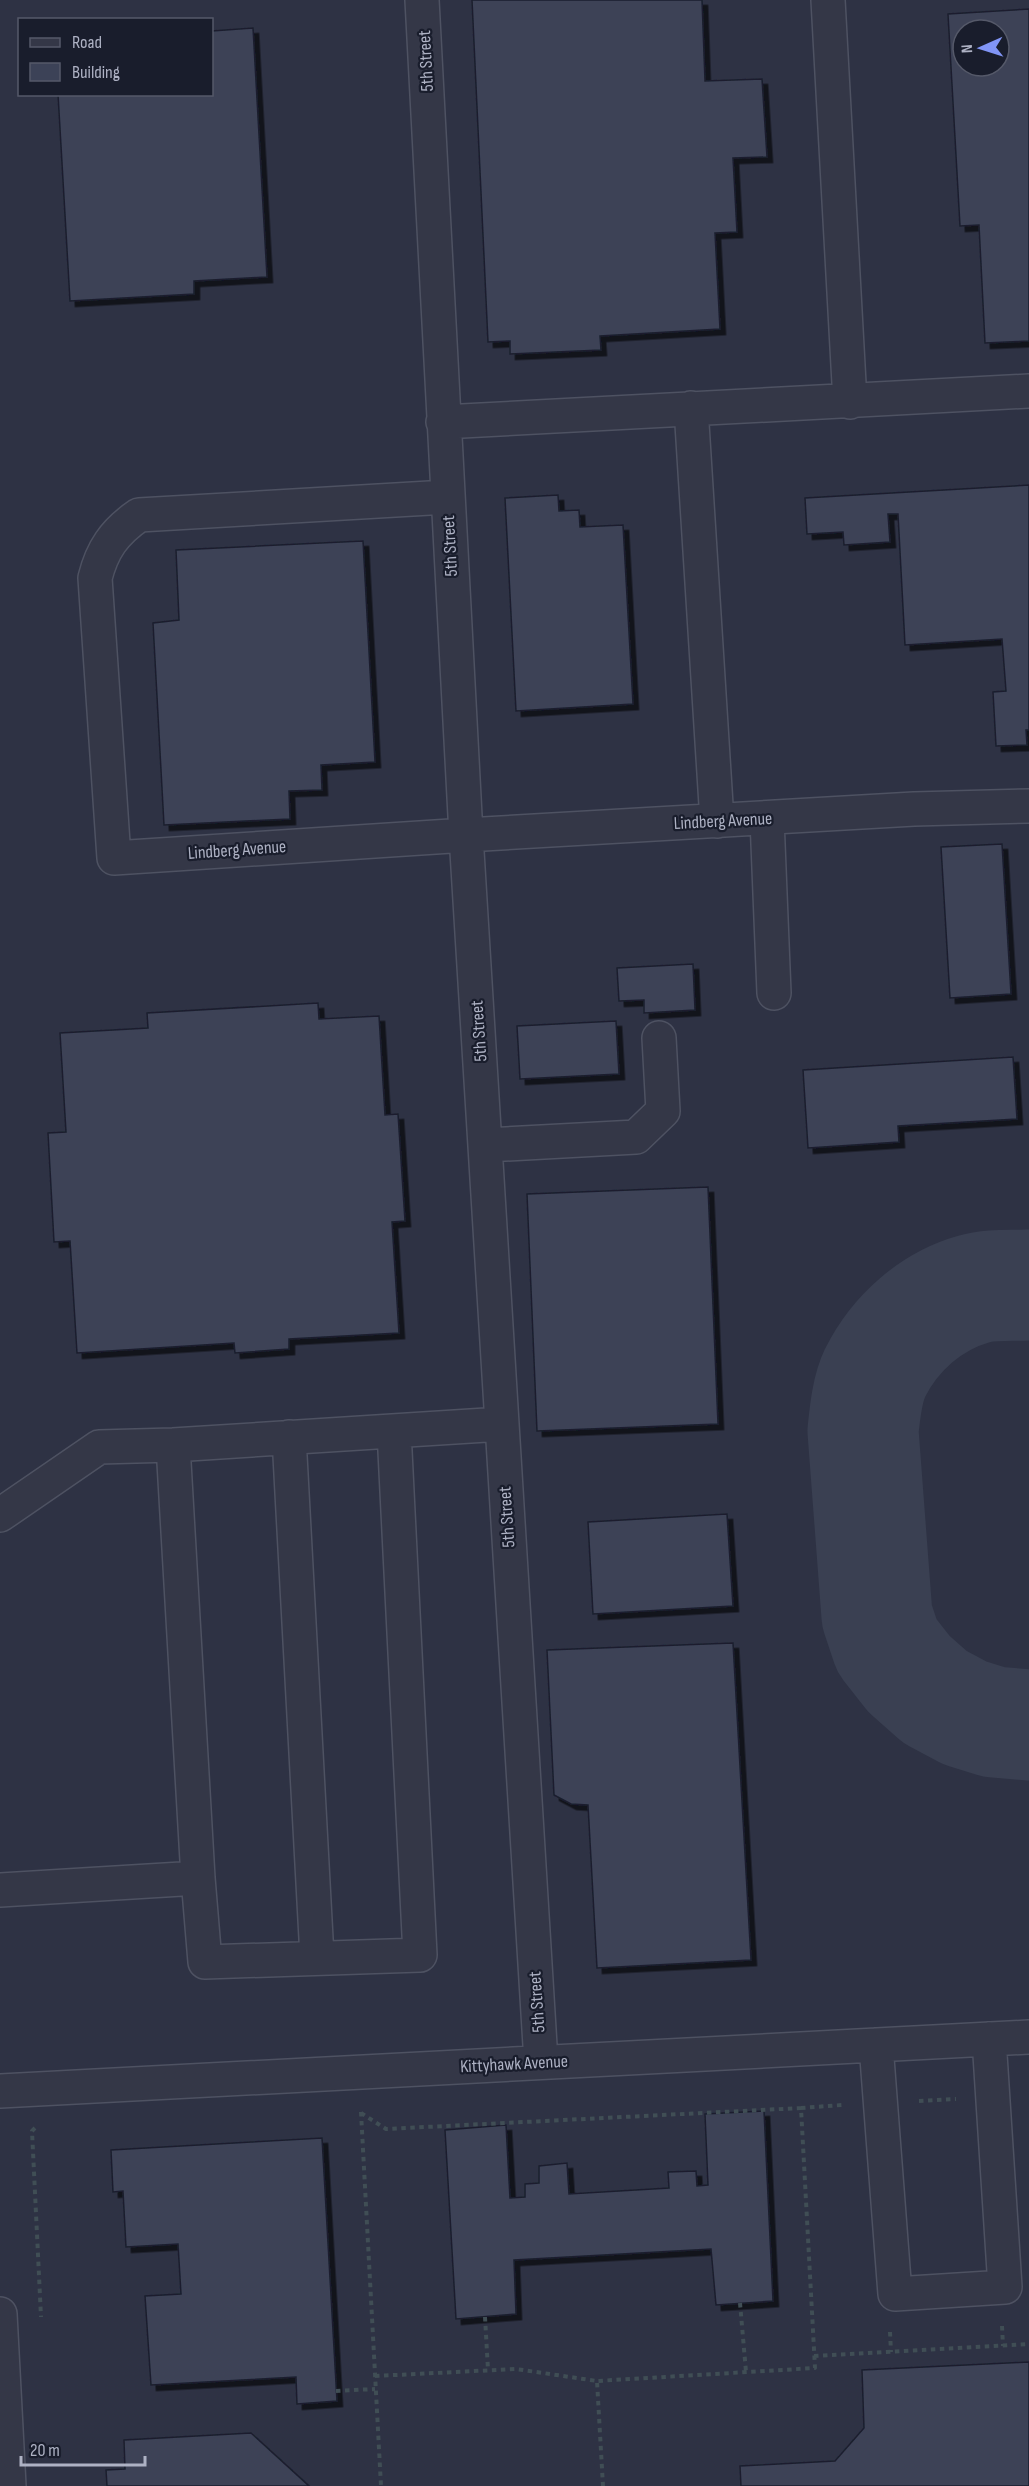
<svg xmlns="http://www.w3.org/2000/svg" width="1029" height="2486" font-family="'Sofia Sans Condensed',sans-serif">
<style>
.airport{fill:#2e3244;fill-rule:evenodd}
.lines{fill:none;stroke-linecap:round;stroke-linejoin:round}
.taxiway{stroke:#3a4052;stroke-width:111}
.building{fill:#3c4257;stroke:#1b1f2e;stroke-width:1.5;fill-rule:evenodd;filter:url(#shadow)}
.minor-casing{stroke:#4e5262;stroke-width:36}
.path{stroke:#404e55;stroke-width:4;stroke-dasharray:4.5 4.5;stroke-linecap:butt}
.minor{stroke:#343747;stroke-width:33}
.labels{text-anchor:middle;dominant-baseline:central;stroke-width:4.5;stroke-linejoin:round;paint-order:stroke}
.street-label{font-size:18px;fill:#aeb2c4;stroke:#191d2c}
</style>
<defs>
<filter id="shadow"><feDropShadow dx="5.5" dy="5.5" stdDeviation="0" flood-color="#0009"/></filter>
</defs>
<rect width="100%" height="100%" fill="#202537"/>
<path class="airport" d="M0,0H1029V2486H10L0,2309ZM20,20H212V94H20ZM963,30H999V66H963Z"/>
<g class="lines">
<path class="taxiway" d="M1029,1285C1012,1286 991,1284 974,1289C931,1301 895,1333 875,1373C867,1390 865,1412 863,1431L877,1616L887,1646L909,1674L935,1697L965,1713L994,1722L1029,1725"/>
</g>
<path class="building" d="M472,0H702L705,81L762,79L767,157L733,158L737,232L715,233L720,329L600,336L601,350L510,354V341L488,342Z
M1029,9V341L985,343L979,225L960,226L948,14ZM963,30H999V66H963Z
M253,28L267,277L194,281V294L70,301L58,94H212V31Z
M1029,485V730H1026L1027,745L996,746L993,692L1006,691L1002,639L905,645L898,514H888L890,542L844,545L843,532L807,534L805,498Z
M558,495L559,511L579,510L580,527L623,525L633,704L516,711L505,498Z
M363,541L375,762L321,765L322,790L289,791L290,819L164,825L153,623L179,620L176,550Z
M1002,844L1011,994L950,998L941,847Z
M693,964L695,1010L644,1013V1000L619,1001L617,968Z
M318,1003L319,1019L379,1016L385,1115L398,1114L405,1221L392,1222L399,1333L289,1339V1349L235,1353L234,1343L77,1353L70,1241L54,1242L48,1133L66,1132L60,1033L148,1028L147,1013Z
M616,1021L619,1074L520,1079L517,1026Z
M1013,1057L1017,1119L898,1126L899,1142L808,1148L803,1070Z
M708,1187L718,1424L537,1431L527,1194Z
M727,1514L733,1606L593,1614L588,1522Z
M733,1643L751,1960L597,1968L588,1805L571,1804L554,1795L547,1650Z
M764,2111L773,2301L716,2305L711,2249L514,2260L516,2314L456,2319L445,2130L506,2125L510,2198L525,2197V2184L539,2183V2166L567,2163L569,2194L669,2188L668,2172L696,2171L697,2186L708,2185L705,2114Z
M322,2138L337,2401L297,2404L296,2377L151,2385L145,2296L181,2294L178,2244L126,2247L123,2191L113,2192L111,2150Z
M1029,2362V2486H741L740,2466L835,2461L864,2428L862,2370Z
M251,2433L309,2486H107L106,2470L125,2469L124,2440Z"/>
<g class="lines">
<defs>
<path id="minor" d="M422,0L466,835L541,2062
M828,0L850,402
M691,408L717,821
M443,422L1029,391
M447,497L139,515C114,532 102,550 95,578L114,858L466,835L914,809L1029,806
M767,819L774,993
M487,1145L636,1137L663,1111L659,1038
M289,1437L317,1957
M173,1445L198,1878L205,1962L420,1955L394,1431
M0,1515L99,1447L173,1445L502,1424
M0,1890L198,1878
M876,2045L895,2294L1005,2287L989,2039
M0,2091L1029,2037
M0,2314L9,2486"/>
</defs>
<use href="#minor" class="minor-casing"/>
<path class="path" d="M919,2101L956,2099
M801,2108L842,2105
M361,2112L381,2486
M361,2113L386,2129L801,2108L815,2368L597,2381
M35,2128L32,2131L41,2317
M740,2303L746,2372
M485,2317L488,2370
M1002,2326L1003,2346
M890,2332L891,2352
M814,2356L1029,2344
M375,2376L516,2369L597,2381L603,2486
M336,2391L375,2389"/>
<use href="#minor" class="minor"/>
</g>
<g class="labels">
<g class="street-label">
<text transform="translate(426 61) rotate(-93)">5th Street</text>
<text transform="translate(450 546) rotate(-93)">5th Street</text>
<text transform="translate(723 821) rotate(-3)">Lindberg Avenue</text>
<text transform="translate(237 850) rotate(-4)">Lindberg Avenue</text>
<text transform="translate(479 1031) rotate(-94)">5th Street</text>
<text transform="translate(507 1517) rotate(-94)">5th Street</text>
<text transform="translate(537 2002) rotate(-94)">5th Street</text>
<text transform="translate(514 2064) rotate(-3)">Kittyhawk Avenue</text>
</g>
</g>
<rect x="18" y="18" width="195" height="78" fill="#191d2c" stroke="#555969" stroke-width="1.5"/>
<rect x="30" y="38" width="30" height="9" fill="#343747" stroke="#555969" stroke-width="1.5"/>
<text x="72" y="48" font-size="18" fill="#aeb2c4">Road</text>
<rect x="30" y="63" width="30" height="18" fill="#3c4257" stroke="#555969" stroke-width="1.5"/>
<text x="72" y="78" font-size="18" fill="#aeb2c4">Building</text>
<g transform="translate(981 48) rotate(267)"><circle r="28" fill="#191d2c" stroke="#555969" stroke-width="1.5"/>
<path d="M0-4.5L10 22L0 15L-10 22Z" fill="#8195f6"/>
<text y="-9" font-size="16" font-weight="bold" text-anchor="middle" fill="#aeb2c4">N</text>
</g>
<path d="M21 2456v9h124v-9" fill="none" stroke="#aeb2c4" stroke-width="3"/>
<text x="30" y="2456" font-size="18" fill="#aeb2c4" stroke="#191d2c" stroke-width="4.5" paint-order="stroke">20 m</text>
</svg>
